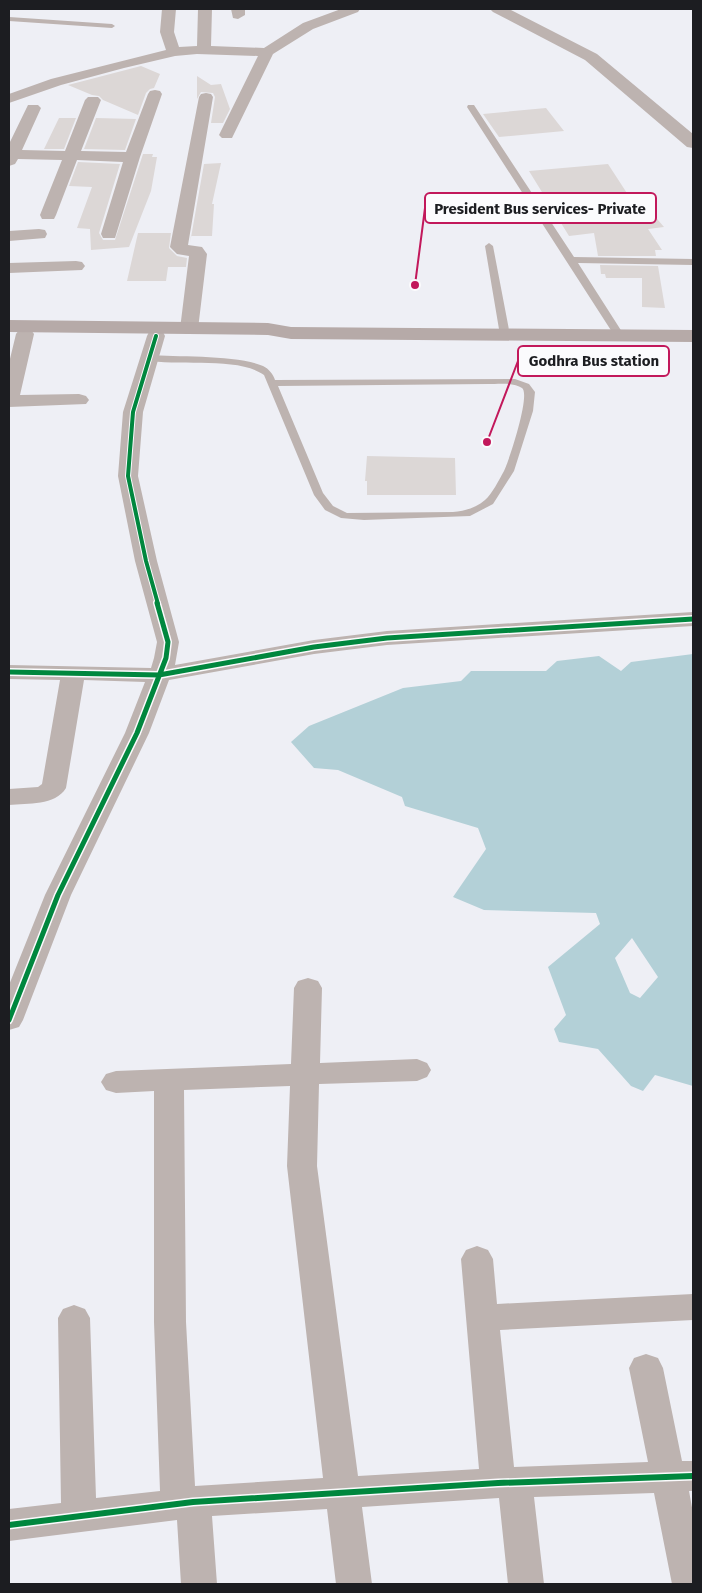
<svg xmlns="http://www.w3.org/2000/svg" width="702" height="1593" font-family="'Fira Sans',sans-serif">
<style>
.water{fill:#b3d0d7;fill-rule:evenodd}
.building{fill:#dcd7d6}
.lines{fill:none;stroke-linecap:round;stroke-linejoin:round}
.service{fill:#bdb3b0;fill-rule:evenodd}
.minor{fill:#bdb3b0;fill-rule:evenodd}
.tertiary{fill:#bdb3b0;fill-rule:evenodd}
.primary{fill:#b6aaa8;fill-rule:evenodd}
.cycleway-far2-casing{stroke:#fbfbfd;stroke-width:6}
.cycleway-far1-casing{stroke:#fbfbfd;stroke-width:8}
.cycleway-casing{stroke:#fbfbfd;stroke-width:9}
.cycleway-far2{stroke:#00873e;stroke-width:4}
.cycleway-far1{stroke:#00873e;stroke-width:5}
.cycleway{stroke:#00873e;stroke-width:6}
.leader{fill:none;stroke:#c2185b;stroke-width:2}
.callout-dot{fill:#c2185b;stroke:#fbfbfd;stroke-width:2}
.callout{fill:#fbfbfd;stroke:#c2185b;stroke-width:2}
.callout-label{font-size:15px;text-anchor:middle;font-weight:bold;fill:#1c1d21}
</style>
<rect width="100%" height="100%" fill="#eeeff5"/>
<path class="water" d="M693,654V1086L655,1075L643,1091L631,1086L598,1049L559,1042L554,1029L566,1015L548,967L600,924L596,913L484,910L453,897L486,849L478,828L405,806L402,797L338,770L314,768L291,742L309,726L403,688L461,681L471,671H546L557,661L599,656L621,671L631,662ZM632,938L658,977L640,998L630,993L615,958Z"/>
<path class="building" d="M141,66L160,74L154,88L150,89L146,93L138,115L103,100L99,96L92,95L68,85Z
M197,76L211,85L221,84L230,109L223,123H211L215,97L213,93L201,92L197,99Z
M546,108L564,131L499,137L483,114Z
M59,118H76L64,149H44Z
M96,118L136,119L125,150L84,149Z
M143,154H153L152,157H157L151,191L129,247L91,250L90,229L77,228L92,187L69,186L78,162L120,164L99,233L103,240H115Z
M221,163L212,204H214L212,236H191L190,243L204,164Z
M608,164L636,207L646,206L664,227L648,229L662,250H655L656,256H598L594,233L569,236L529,171Z
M138,233H171L169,248L177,256L187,258L186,267H168L166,281H127Z
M600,265L658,266L665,308L642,307V278H606L605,274H601Z
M367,456L455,458L456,495H367V481H365Z"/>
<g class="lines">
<path class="service" d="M9,17L112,24L115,26L112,28L9,21Z
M468,105H474L574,257L693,259V265L578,263L624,335L622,337H616L614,335L467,107Z
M489,243L493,246L510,335L505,338L500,335L485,246Z
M149,355C178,357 238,355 263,366C269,369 273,374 275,380L515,379L529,384L535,392L533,411L514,471L493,504L470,516L364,520L341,518L325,510L314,495L264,375C238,356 178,367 146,360L144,358ZM488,384C498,384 514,382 522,388C531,394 509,461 504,471C499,480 492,494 485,500C476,508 464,511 453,512L347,513L333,506L323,493L278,386Z"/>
<path class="minor" d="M162,9H176L174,32L179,47L197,46L198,9H212L211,46L264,48L303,23L341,9H360L358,12L313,29L273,54L232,138H222L219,135L258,56L197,54L175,56L124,68L61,85L9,103V94L51,79L166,50L160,32Z
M231,9H245V15L238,19L233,18Z
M155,90L160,91L162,94L140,157L115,238H103L101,234L123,162L77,160L56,215L54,219H42L40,215L62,160L18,159L15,164L9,166V144L28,105H38L41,108L22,150L65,151L85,100L88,97H98L101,100L81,151L126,152L148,94L150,91Z
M206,93L211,94L213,97L188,245L202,247L207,254L198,329L195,333L189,334L183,333L180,329L189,256L177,254L170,247L199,97L201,94Z
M39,229L45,230L47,234L45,238L9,241V231Z
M76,261L82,262L85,266L82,270L9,273V263Z
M25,328L31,330L34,334L20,395L79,394L86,396L89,400L86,404L9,407V363L16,334L19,330Z
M156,330L163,332L165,336L143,412L138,476L157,561L179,642L175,665L314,640L387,631L693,612V626L387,645L314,654L169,680L149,733L71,895L23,1020L19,1027L9,1030V985L45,895L125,733L145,682L84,680L66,788C55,806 28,803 9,805V789L38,787L42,784L60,680L9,679V665L151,668L154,658L157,642L135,561L118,476L123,412L147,336L149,332Z
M308,978L318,981L322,988L320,1063L417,1059L427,1063L431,1070L427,1077L417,1081L319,1084L317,1166L358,1476L479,1469L461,1259L466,1250L477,1246L488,1250L493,1259L497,1304L693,1294V1320L500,1330L514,1467L648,1462L629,1368L634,1358L646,1354L658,1358L663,1368L682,1461H693V1491H689L693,1513V1584H672L654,1493L534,1497L544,1584H508L499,1498L362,1507L372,1584H336L327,1509L212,1516L217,1584H181L177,1520L9,1541V1509L61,1503L58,1318L63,1309L74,1305L85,1309L90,1318L96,1498L160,1491L154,1322V1091L116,1093L106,1090L101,1082L106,1074L116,1071L291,1064L294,988L298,981ZM290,1086L287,1166L323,1478L195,1486L186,1322L184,1090Z"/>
<path class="tertiary" d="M490,9H509L597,54L693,134V148L687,147L585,60L493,12Z"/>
<path class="primary" d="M9,320L268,323L291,327L693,330V342L291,339L268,335L9,332Z"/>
<defs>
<path id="cycleway-far2" d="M156,336L133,412L128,476L146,561L158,604"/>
<path id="cycleway-far1" d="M9,672L159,675L314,647L387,638L693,619
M9,1020L58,895L137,733L166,658L168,642L157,603"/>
<path id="cycleway" d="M9,1525L193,1502L498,1483L693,1476"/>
</defs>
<use href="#cycleway-far2" class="cycleway-far2-casing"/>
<use href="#cycleway-far1" class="cycleway-far1-casing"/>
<use href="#cycleway" class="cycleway-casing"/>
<use href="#cycleway-far2" class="cycleway-far2"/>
<use href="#cycleway-far1" class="cycleway-far1"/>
<use href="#cycleway" class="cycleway"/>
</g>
<path class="leader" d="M415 285L425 208M487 442L518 361"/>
<g class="callout-dot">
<circle cx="415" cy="285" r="5"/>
<circle cx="487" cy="442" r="5"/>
</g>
<g class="callout">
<rect x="425" y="193" width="231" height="30" rx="5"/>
<rect x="518" y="346" width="151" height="30" rx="5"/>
</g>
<g class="callout-label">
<text x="540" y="214">President Bus services- Private</text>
<text x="594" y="366">Godhra Bus station</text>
</g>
<rect width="702" height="1593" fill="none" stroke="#1c1d21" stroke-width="20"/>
</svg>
